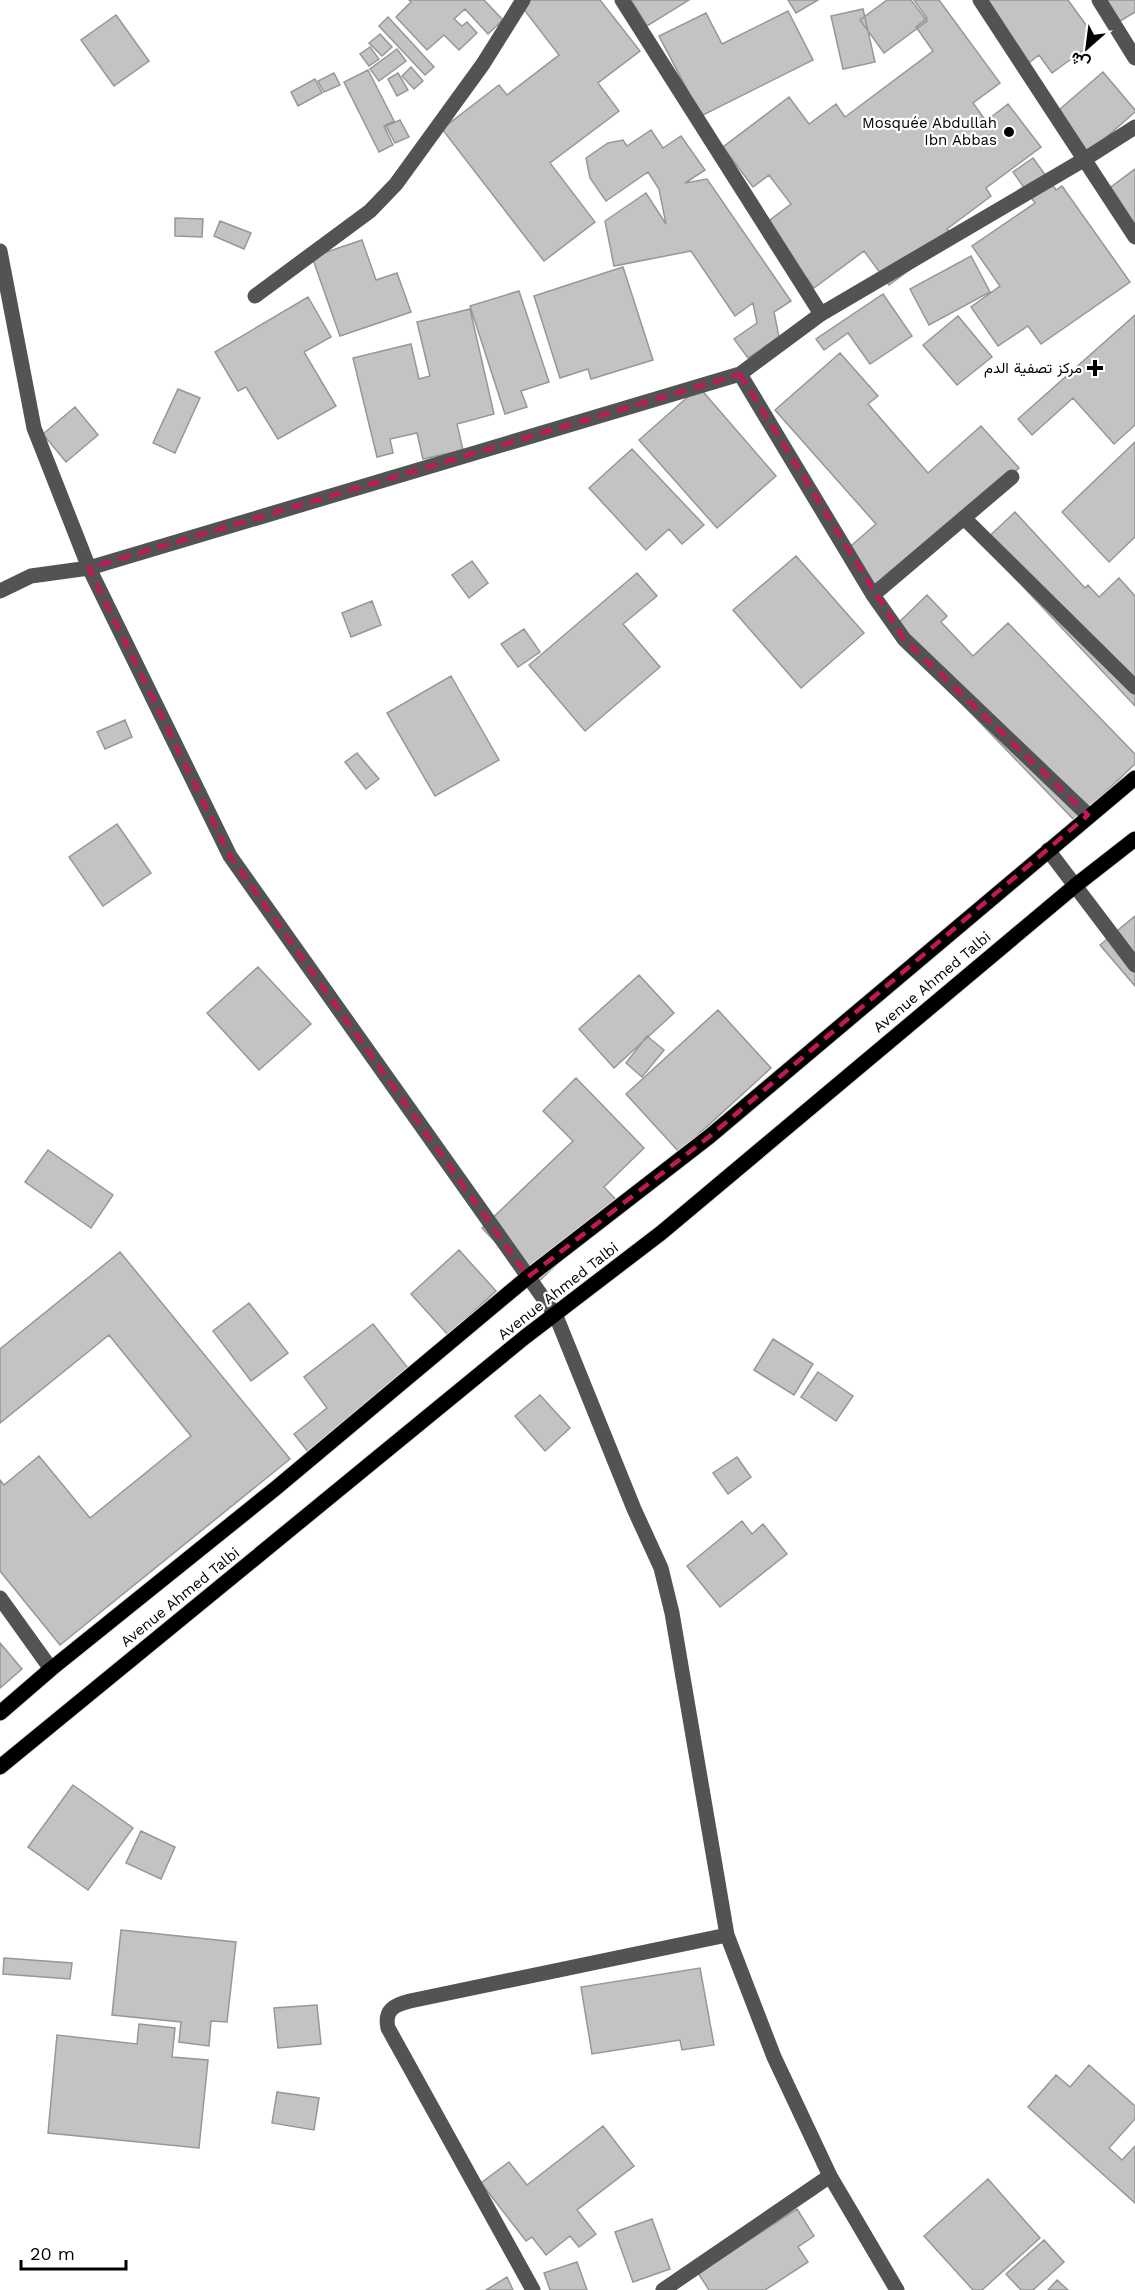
<svg xmlns="http://www.w3.org/2000/svg" width="1135" height="2290" font-family="'Work Sans',Vazirmatn,sans-serif">
<style>
.building{fill:#c3c3c3;stroke:#979797;stroke-width:1.5}
.lines{fill:none;stroke-linecap:round;stroke-linejoin:round}
.major-casing{stroke:#dbdbdb;stroke-width:17}
.minor{stroke:#535353;stroke-width:15}
.major{stroke:#000;stroke-width:15}
.marked{fill:none;stroke:#c2185b;stroke-width:4.5;stroke-dasharray:12 8;stroke-linejoin:round}
.poi-dot{fill:#000;stroke:#fff;stroke-width:2}
.labels{text-anchor:middle;dominant-baseline:central;stroke-width:4.5;stroke-linejoin:round;paint-order:stroke}
.poi-label{font-size:15px;fill:#000;stroke:#fff;text-anchor:end}
.street-label{font-size:15px;fill:#000;stroke:#fff}
</style>
<rect width="100%" height="100%" fill="#fff"/>
<path class="building" d="M409,0H484L503,20L488,34L465,9L454,19L462,26L467,22L477,33L459,50L444,35L427,50L396,17L411,2Z
M531,0H600L640,51L598,83L619,111L550,163L595,222L544,261L442,129L499,85L507,95L559,55L522,7Z
M631,0H689L647,26Z
M788,0H818L796,13Z
M887,0H911L927,21L884,53L860,20Z
M914,0H939L1000,83L973,103L986,121L1008,104L1041,147L986,188L991,196L947,229L954,237L889,285L864,251L814,288L766,223L791,204L769,175L753,187L723,147L789,97L809,124L836,104L845,117L933,51L916,27L927,18Z
M976,0H1068L1097,40L1052,73L1039,55L1025,66Z
M1097,0H1135V12L1112,26Z
M863,9L875,62L843,69L831,16Z
M788,11L813,60L701,116L659,36L706,13L722,44Z
M116,15L149,61L114,86L81,40Z
M388,17L434,67L425,75L379,26Z
M380,34L392,47L382,56L369,43Z
M370,47L379,59L369,66L360,54Z
M397,49L406,61L379,81L370,69Z
M411,67L423,81L414,89L402,76Z
M368,70L394,121L384,126L393,145L379,152L344,82Z
M1103,72L1135,110V112L1087,154L1053,115Z
M334,73L340,85L324,92L318,81Z
M398,73L408,90L397,96L388,79Z
M315,79L322,93L298,106L291,92Z
M400,120L409,137L395,143L386,126Z
M651,130L663,148L681,136L705,170L685,183L707,179L791,301L774,312L779,337L748,358L734,339L757,323L753,303L735,316L691,251L614,266L605,221L646,193L666,224L659,189L648,172L606,201L590,178L586,158L608,143L623,140L627,146Z
M1033,158L1056,190L1062,186L1130,282L1041,344L1028,326L998,346L971,307L1000,286L972,246L1035,203L1013,172Z
M1135,169V234L1103,193Z
M175,218L203,219L202,237L175,236Z
M220,221L251,233L244,249L214,236Z
M362,240L376,280L397,273L411,312L340,336L312,257Z
M971,256L990,292L929,325L910,289Z
M623,267L653,360L591,379L588,369L560,378L534,296Z
M519,291L549,382L521,391L527,407L505,414L470,306Z
M883,294L912,336L870,364L848,333L824,350L816,339Z
M308,297L331,337L304,352L336,406L278,439L246,387L238,391L215,352Z
M470,309L494,414L457,424L463,450L423,459L417,433L390,439L393,453L377,457L353,358L411,344L419,379L430,376L417,322Z
M1135,315V425L1114,444L1073,398L1032,435L1018,419Z
M958,316L992,357L957,385L923,345Z
M840,353L878,396L868,404L928,473L981,426L1019,468L880,590L845,551L876,524L775,410Z
M699,387L776,476L717,528L639,440Z
M178,389L200,398L175,453L153,443Z
M75,407L98,435L66,462L43,434Z
M1135,442V537L1109,562L1062,512Z
M632,449L704,525L682,544L669,529L646,550L589,488Z
M1015,512L1085,588L1088,585L1099,597L1119,578L1135,596V706L982,543Z
M796,556L864,633L801,688L733,610Z
M472,561L488,583L469,598L452,575Z
M637,573L657,596L623,624L660,667L585,731L529,665Z
M927,595L947,616L941,622L973,656L1008,623L1135,754V764L1075,821L891,630Z
M372,601L381,625L351,637L342,613Z
M524,629L540,652L518,667L501,644Z
M451,676L499,760L435,796L387,713Z
M125,720L132,737L105,749L97,732Z
M357,753L379,779L366,789L345,762Z
M117,824L151,873L103,906L69,857Z
M1135,916V986L1100,945Z
M258,967L311,1024L259,1070L207,1013Z
M639,975L674,1013L614,1068L579,1029Z
M718,1010L771,1068L679,1152L626,1094Z
M647,1036L664,1050L642,1077L626,1063Z
M576,1078L644,1148L604,1187L620,1204L536,1284L482,1228L573,1141L543,1111Z
M48,1150L113,1195L91,1228L25,1182Z
M459,1250L496,1291L448,1335L411,1294Z
M120,1252L290,1459L60,1645L0,1571V1480L4,1485L39,1456L90,1518L191,1436L109,1335L0,1423V1349Z
M249,1303L288,1353L251,1381L213,1331Z
M373,1324L412,1373L309,1453L294,1434L327,1408L304,1377Z
M773,1339L813,1364L794,1395L754,1370Z
M818,1372L853,1396L836,1421L801,1397Z
M540,1395L570,1428L545,1451L515,1416Z
M737,1457L751,1477L728,1494L713,1473Z
M742,1521L752,1534L763,1524L787,1554L720,1607L687,1566Z
M0,1643L22,1669L0,1688Z
M73,1785L133,1828L88,1890L28,1847Z
M141,1831L175,1847L161,1879L126,1863Z
M121,1930L236,1942L227,2022L211,2021L209,2046L179,2042L181,2022L112,2015Z
M4,1958L72,1963L70,1979L3,1974Z
M700,1968L714,2045L682,2050L680,2040L592,2054L581,1987Z
M317,2005L321,2044L278,2048L274,2008Z
M139,2024L175,2028L172,2057L208,2060L199,2148L48,2133L57,2035L137,2044Z
M1089,2065L1135,2106V2119L1109,2148L1122,2160L1135,2146V2203L1028,2107L1056,2075L1070,2087Z
M277,2092L319,2098L314,2130L272,2123Z
M603,2126L634,2166L577,2210L596,2234L579,2247L570,2236L546,2255L532,2237L526,2241L481,2183L509,2162L527,2185Z
M988,2179L1040,2238L982,2290H973L924,2236Z
M797,2209L814,2236L798,2247L808,2262L765,2290H709L698,2273Z
M652,2219L670,2269L633,2282L615,2232Z
M1044,2240L1064,2262L1033,2290H1021L1006,2274Z
M577,2262L587,2290H550L544,2273Z
M507,2277L513,2290H486Z
M1057,2280L1068,2290H1048Z"/>
<g class="lines">
<defs>
<path id="major" d="M0,1713L51,1669L276,1488L528,1277L710,1136L1135,778
M0,1767L525,1337L661,1233L1076,885L1135,839"/>
</defs>
<use href="#major" class="major-casing"/>
<path class="minor" d="M622,0L821,314
M980,0L1135,237
M1099,0L1135,58
M0,251L34,428L89,568L230,856L556,1316L634,1509L661,1568L672,1613L727,1935L774,2057L830,2176L897,2290
M255,296L370,211L396,184L483,64L523,0
M740,374L873,595L904,639L1088,815
M964,518L1135,687
M0,591L31,576L89,568L740,374L821,314L1085,159L1135,127
M873,595L1012,477
M1048,850L1135,965
M0,1598L51,1669
M533,2290L388,2028C384,2010 394,2005 410,2001L727,1935
M663,2290L830,2176"/>
<use href="#major" class="major"/>
</g>
<path class="marked" d="M740,374L904,639L1088,815L710,1136L528,1277L230,856L89,568Z"/>
<g class="poi-dot">
<circle cx="1009" cy="132" r="6"/>
<path d="M1092 359h6v6h6v6h-6v6h-6v-6h-6v-6h6z"/>
</g>
<g class="labels">
<g class="poi-label">
<text x="997" y="123">Mosquée Abdullah<tspan x="997" dy="17">Ibn Abbas</tspan></text>
<text x="1082" y="368">مركز تصفية الدم</text>
</g>
<g class="street-label">
<text transform="translate(932 982) rotate(-40)">Avenue Ahmed Talbi</text>
<text transform="translate(558 1291) rotate(-38)">Avenue Ahmed Talbi</text>
<text transform="translate(180 1597) rotate(-39)">Avenue Ahmed Talbi</text>
</g>
</g>
<g transform="translate(1087 48) rotate(208)" stroke="#ffffff" stroke-width="4.5" paint-order="stroke">
<path d="M0-4.5L10 22L0 15L-10 22Z" fill="#000000"/>
<text y="-9" font-size="16" font-weight="bold" text-anchor="middle" fill="#000000">ش</text>
</g>
<path d="M21 2260v9h105v-9" fill="none" stroke="#000000" stroke-width="3"/>
<text x="30" y="2260" font-size="18" fill="#000000" stroke="#ffffff" stroke-width="4.5" paint-order="stroke">20 m</text>
</svg>
